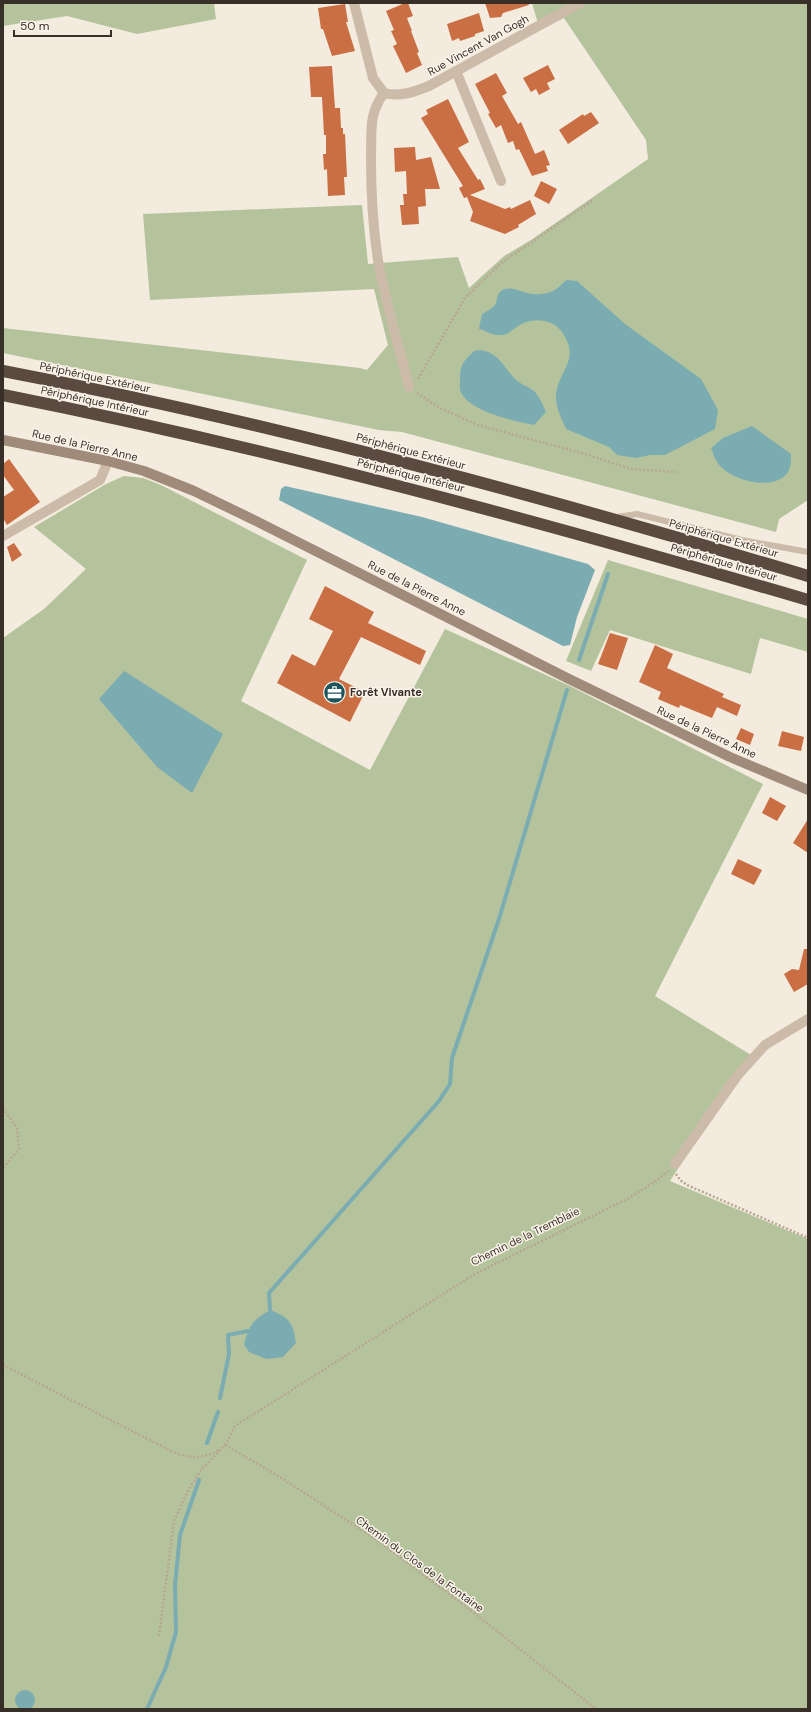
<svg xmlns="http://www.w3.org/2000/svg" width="811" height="1712" font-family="'DM Sans',sans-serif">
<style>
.green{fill:#b4c39c}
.water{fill:#7bacb2}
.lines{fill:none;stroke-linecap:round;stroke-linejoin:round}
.stream{stroke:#7bacb2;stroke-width:4}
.building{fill:#ca6e44}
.path{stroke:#b8a593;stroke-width:2.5;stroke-dasharray:2 2;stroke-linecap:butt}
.lane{stroke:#ccbba9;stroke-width:6}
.street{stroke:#ccbba9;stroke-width:10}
.secondary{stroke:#a08a7a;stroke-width:10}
.highway{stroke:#5a4a40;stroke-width:12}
.labels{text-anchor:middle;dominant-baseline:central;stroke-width:3;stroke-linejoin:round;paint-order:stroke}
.street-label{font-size:11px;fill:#392f29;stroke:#fbf4ea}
.poi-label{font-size:11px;font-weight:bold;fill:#392f29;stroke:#fbf4ea;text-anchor:start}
</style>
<rect width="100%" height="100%" fill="#f3ebdd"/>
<path class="green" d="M3,3H214L216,19L137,34L67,16L3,26Z
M532,3H808V500L779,519L776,532L402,432L379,430L3,353V328L360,368L367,370L388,345L374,289L150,300L143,214L362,205L368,264L458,257L469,288L504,256L531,240L648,159L646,140L564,18L540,30Z
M124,476L143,478L161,485L307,560L241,701L370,770L445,629L570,686L763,784L655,996L751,1055L670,1181L808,1239V1709H3V638L44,609L86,569L34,527L106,484Z
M608,560L808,619V652L760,638L751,674L610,630L591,671L566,661Z"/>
<path class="water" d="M567,280L577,281L625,324L701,379L718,410L715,429L665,455H650L636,458L617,455L609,447L566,429C562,419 556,409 556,397C557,370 582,361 562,332C552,318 531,317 518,326C512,330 509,334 502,335C494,336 486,331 479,329L482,314C487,311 492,309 495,305C498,300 496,295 501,291C511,284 523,294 534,294C542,295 551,293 558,288C561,285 563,282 567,280Z
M480,350C498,352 503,366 515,379C521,385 530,387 535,392C540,398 543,405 546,412L534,425C514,421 472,412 462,394C459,391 460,384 460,380C460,364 463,362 474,351Z
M752,426L791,454C791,461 791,467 788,472C774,493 728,480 717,462C714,458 713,452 711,448L723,438Z
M285,486L422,517L588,564L595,570L577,617L570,645L563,646L279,500L281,489Z
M124,671L223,734L192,793L157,767L99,699Z
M270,1310C290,1318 293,1322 296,1343L283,1357L266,1359L249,1352L244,1344C250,1324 252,1321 270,1310Z
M15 1700a10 10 0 1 1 20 0a10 10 0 1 1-20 0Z"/>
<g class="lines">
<path class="stream" d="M579,660L608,574
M270,1310L269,1293L439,1101L450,1084L452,1058L499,919L567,690
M220,1398L229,1354L228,1335L248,1331
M207,1443L218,1412
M147,1709L166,1667L176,1632L175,1585L180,1535L199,1480"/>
</g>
<path class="building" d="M405,3H408L413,16L407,18L412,31H411L419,52L417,53L422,65L406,73L393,46L397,44L391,31L394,30L386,11Z
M485,3H528L529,5L503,13L501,17L490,18Z
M345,4L348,22H346L355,51L332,56L323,29H321L318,8Z
M479,13L484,31L475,34V36L460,41L459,38L452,41L447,24Z
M548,65L555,79L547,83L550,89L539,95L536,89L531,92L523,78Z
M332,66L335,108H340L341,128H343V134H345L347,177H344L345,195L328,196L327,169L324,170L323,154H326V135H324L322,97H311L309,67Z
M496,73L507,93L502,96L518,124L521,122L535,154L544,150L550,165L546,166L548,171L532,176L519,149L516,150L513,141L508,143L501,125L496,128L488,114L490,113L475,84Z
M448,99L469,142L458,148L478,180L480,179L485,189L470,195L505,209L510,207L511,209L530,200L536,214L518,225L519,227L505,234L470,221L473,212L467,197L464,198L459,188L463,186L421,118L428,114L426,110Z
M591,112L599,123L568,144L559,130L583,114L584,116Z
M415,147L416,160L431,157L440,189H425L426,206L418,207L419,224L402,225L400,205H404L403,194H407L406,171L395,172L394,148Z
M541,181L557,189L549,204L534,196Z
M9,459L40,502L7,525L3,518V497L14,490L3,475V464Z
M14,543L22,555L12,562L7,547Z
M325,586L374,612L368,623L426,651L420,665L361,637L339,679L365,692L350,722L277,683L292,654L315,666L333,631L309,619Z
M610,633L628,638L617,670L598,664Z
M655,645L673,654L667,668L724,694L722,697L741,705L737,716L717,707L712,718L680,705L679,708L658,699L661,692L639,682Z
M741,728L754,734L750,745L736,739Z
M782,731L804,737L801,751L778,746Z
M770,797L786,806L777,821L762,813Z
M808,819V853L793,843Z
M738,859L762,870L754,885L731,874Z
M804,949H808V984L794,992L784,974L792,969L799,970Z"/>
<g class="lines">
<path class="path" d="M418,379L465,298L500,264L593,200
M417,393L440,408L478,425L585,454L631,469L676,472
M3,1108L17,1128L19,1149L3,1168
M676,1174L680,1180L687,1185L808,1238
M3,1365L173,1452C189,1458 202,1460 218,1450
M225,1445L275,1474L371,1536L460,1602L596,1709
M159,1636L174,1521L188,1491L201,1470L225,1445L235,1426L473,1275L629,1198L656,1181L668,1171"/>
<path class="lane" d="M616,517L637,514L742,540L808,552"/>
<path class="street" d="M354,3L373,78L384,93C368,115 372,131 371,157C371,193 373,231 379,266C387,307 399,347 409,387
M456,71L501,181
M384,93C400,97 414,92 429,86L580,3
M3,536L100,480L108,461
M675,1164L737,1076L765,1045L808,1019"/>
<path class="secondary" d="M3,440L108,461L144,471L194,491L252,519L569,679L730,757L808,790"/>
<path class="highway" d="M3,371C275,423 543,497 808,576
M3,395C275,449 542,522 808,600"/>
</g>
<defs>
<symbol id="office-disc" viewBox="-11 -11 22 22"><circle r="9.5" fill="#1c545c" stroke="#fbf4ea"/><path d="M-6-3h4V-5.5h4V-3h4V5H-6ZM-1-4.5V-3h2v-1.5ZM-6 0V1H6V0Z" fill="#fff"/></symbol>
</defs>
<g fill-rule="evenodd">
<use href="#office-disc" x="322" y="680" width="25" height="25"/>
</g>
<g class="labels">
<g class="street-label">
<text transform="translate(478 45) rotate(-29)">Rue Vincent Van Gogh</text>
<text transform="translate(95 377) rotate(12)">Périphérique Extérieur</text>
<text transform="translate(95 401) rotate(12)">Périphérique Intérieur</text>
<text transform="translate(85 445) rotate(13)">Rue de la Pierre Anne</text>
<text transform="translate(411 451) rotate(15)">Périphérique Extérieur</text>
<text transform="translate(411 475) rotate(14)">Périphérique Intérieur</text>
<text transform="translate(724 538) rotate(16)">Périphérique Extérieur</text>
<text transform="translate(724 562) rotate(16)">Périphérique Intérieur</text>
<text transform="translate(417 588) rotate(27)">Rue de la Pierre Anne</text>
<text transform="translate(707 732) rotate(25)">Rue de la Pierre Anne</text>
<text transform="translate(525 1236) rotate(-26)">Chemin de la Tremblaie</text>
<text transform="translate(420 1564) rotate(36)">Chemin du Clos de la Fontaine</text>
</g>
<g class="poi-label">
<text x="350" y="692">Forêt Vivante</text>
</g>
</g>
<rect width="811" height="1712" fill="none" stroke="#392f29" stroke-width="8"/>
<path d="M14 30v6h97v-6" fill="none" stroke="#392f29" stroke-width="2"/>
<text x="20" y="30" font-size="12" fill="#392f29" stroke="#fbf4ea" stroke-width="3" paint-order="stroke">50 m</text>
</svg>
